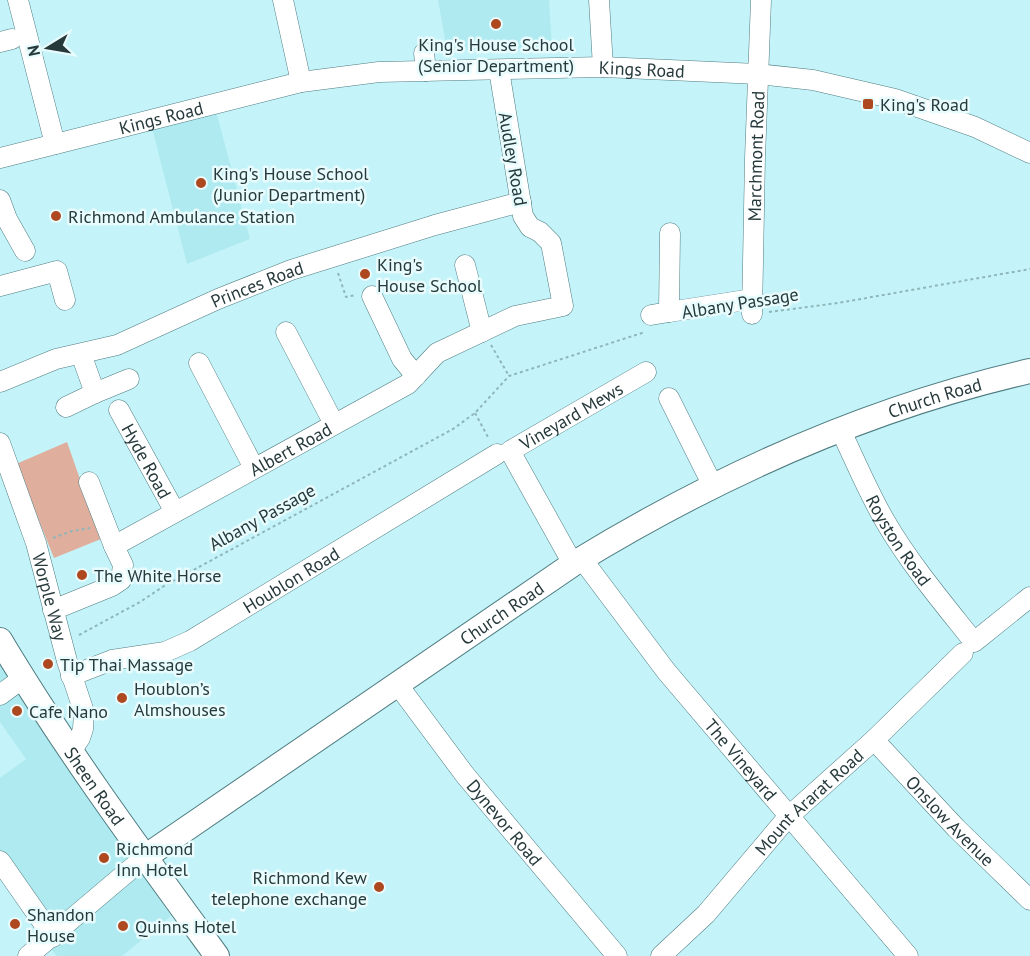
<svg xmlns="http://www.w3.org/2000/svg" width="1030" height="956" font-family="'PT Sans',sans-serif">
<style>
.built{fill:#afeaf0}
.green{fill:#e0ae9c}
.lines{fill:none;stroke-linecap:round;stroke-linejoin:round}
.minor-casing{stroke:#4f7c81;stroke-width:21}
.major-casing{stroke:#4f7c81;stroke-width:26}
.path{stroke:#8fb6ba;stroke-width:2;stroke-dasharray:3 3;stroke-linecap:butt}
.minor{stroke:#fff;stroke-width:20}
.major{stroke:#fff;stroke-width:24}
.poi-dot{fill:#ae481f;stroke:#e8fbfd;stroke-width:2}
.labels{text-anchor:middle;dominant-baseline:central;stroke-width:5;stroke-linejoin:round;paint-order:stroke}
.poi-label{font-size:18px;fill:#26393b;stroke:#e8fbfd;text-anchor:start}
.street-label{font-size:18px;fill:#26393b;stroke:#e8fbfd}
</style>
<rect width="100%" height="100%" fill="#c4f4f9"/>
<path class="built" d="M438,0H549L552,48L447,50Z
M216,111L250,239L187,264L152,128Z
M0,655L126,851L171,916L122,956H57L51,949L46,916L0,850V778L26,759L0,722Z"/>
<path class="green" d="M67,442L101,539L54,558L16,464Z"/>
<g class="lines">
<defs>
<g id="minor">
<path d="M18,0L55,144"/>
<path d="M283,0L301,82"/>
<path d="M599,0L603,67"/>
<path d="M0,42L12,39"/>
<path d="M424,53L426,71"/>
<path id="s1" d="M0,158L301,82L379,72L603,67L758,74L813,80L895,99L975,127L1030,153"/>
<path d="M0,200L7,219L25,251"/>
<path d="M670,233L669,312L752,299"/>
<path d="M465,265L482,332"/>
<path d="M0,286L57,271L65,300"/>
<path d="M372,296L402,359L416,376"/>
<path id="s2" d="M752,314L755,158L761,0"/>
<path d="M651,315L669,312"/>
<path d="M286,332L334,424"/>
<path d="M81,354L95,393L129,379"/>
<path d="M199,363L254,468"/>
<path id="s3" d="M0,382L56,359L117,345L218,299L291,270L435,225L521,202"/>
<path d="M669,398L713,486"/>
<path d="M66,407L95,393"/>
<path id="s4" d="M119,410L175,512"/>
<path id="s5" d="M840,429C855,460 868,492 885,521C910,564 943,603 974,642L1030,597"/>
<path id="s6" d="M0,443L36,543L67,661L84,712L83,729L80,738L72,750"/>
<path d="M89,482L114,546"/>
<path id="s7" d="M582,559L666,671L908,956"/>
<path id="s8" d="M573,564L510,451L646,372"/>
<path id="s9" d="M53,610L112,586L121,580L123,565L114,546L408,384L437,353L515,316L563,306L551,243L540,232L530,227L523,216L499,70"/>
<path id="s10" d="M71,676L112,660L165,652L190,641L497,454"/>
<path id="s11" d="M398,685L465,775L617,956"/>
<path d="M0,695L23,678"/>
<path id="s12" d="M874,740L956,828L1030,900"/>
<path d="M0,861L53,937"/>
<path d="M28,956L145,857"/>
<path id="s13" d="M661,956L706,914L788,817L874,740L963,653"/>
</g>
<g id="major">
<path id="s14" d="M0,640C65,749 142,853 217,956"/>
<path id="s15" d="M145,857L573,564C715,477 867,408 1030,371"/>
</g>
</defs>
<use href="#minor" class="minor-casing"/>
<use href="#major" class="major-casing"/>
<path class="path" d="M338,273L346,297L356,295
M769,312L838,303L1030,269
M491,345L509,376
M475,413L489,439
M53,538L72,531L90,528
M79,635L140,602L164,586L453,429L475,413L509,376L645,332"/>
<use href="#minor" class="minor"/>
<use href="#major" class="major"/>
</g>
<g class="poi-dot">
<circle cx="496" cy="24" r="6"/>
<rect x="862" y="98" width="12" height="12" rx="3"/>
<circle cx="201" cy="183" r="6"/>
<circle cx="56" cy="216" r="6"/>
<circle cx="365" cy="274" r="6"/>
<circle cx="82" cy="575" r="6"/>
<circle cx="48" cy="664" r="6"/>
<circle cx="122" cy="698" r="6"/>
<circle cx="17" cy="711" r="6"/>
<circle cx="104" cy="858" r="6"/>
<circle cx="379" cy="887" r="6"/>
<circle cx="15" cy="924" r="6"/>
<circle cx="123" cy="926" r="6"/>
</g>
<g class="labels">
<g class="poi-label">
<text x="496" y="44" text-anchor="middle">King's House School<tspan x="496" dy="21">(Senior Department)</tspan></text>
<text x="880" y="104">King's Road</text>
<text x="213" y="173">King's House School<tspan x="213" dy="21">(Junior Department)</tspan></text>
<text x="68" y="216">Richmond Ambulance Station</text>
<text x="377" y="264">King's<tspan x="377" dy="21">House School</tspan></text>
<text x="94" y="575">The White Horse</text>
<text x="60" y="664">Tip Thai Massage</text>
<text x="134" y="688">Houblon’s<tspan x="134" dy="21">Almshouses</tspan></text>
<text x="29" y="711">Cafe Nano</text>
<text x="116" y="848">Richmond<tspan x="116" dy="21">Inn Hotel</tspan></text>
<text x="367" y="877" text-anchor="end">Richmond Kew<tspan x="367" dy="21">telephone exchange</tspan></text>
<text x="27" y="914">Shandon<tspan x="27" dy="21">House</tspan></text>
<text x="135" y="926">Quinns Hotel</text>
</g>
<g class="street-label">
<text stroke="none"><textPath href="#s1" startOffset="652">Kings Road</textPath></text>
<text stroke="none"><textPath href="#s1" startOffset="166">Kings Road</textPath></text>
<text stroke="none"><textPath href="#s2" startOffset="158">Marchmont Road</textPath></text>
<text transform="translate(513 159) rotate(80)">Audley Road</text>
<text stroke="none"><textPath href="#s3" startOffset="276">Princes Road</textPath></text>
<text transform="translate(740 303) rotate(-9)">Albany Passage</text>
<text stroke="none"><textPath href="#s15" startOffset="918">Church Road</textPath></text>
<text stroke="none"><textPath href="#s8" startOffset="200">Vineyard Mews</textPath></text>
<text stroke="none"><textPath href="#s9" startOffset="312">Albert Road</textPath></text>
<text stroke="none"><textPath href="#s4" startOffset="58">Hyde Road</textPath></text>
<text transform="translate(262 517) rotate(-29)">Albany Passage</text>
<text stroke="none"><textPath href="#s5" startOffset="126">Royston Road</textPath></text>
<text stroke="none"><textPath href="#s10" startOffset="243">Houblon Road</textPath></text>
<text stroke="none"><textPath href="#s6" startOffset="162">Worple Way</textPath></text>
<text stroke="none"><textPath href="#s15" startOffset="432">Church Road</textPath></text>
<text stroke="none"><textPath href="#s7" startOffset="256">The Vineyard</textPath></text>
<text stroke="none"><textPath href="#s14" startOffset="174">Sheen Road</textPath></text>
<text stroke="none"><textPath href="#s13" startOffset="214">Mount Ararat Road</textPath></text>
<text stroke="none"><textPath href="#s12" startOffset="111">Onslow Avenue</textPath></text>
<text stroke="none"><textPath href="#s11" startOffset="174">Dynevor Road</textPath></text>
</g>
</g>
<g transform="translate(48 48) rotate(259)" stroke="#e8fbfd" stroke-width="4.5" paint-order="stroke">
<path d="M0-4.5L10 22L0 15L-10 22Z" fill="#26393b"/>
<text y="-9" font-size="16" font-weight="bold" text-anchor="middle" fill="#26393b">N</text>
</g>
</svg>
